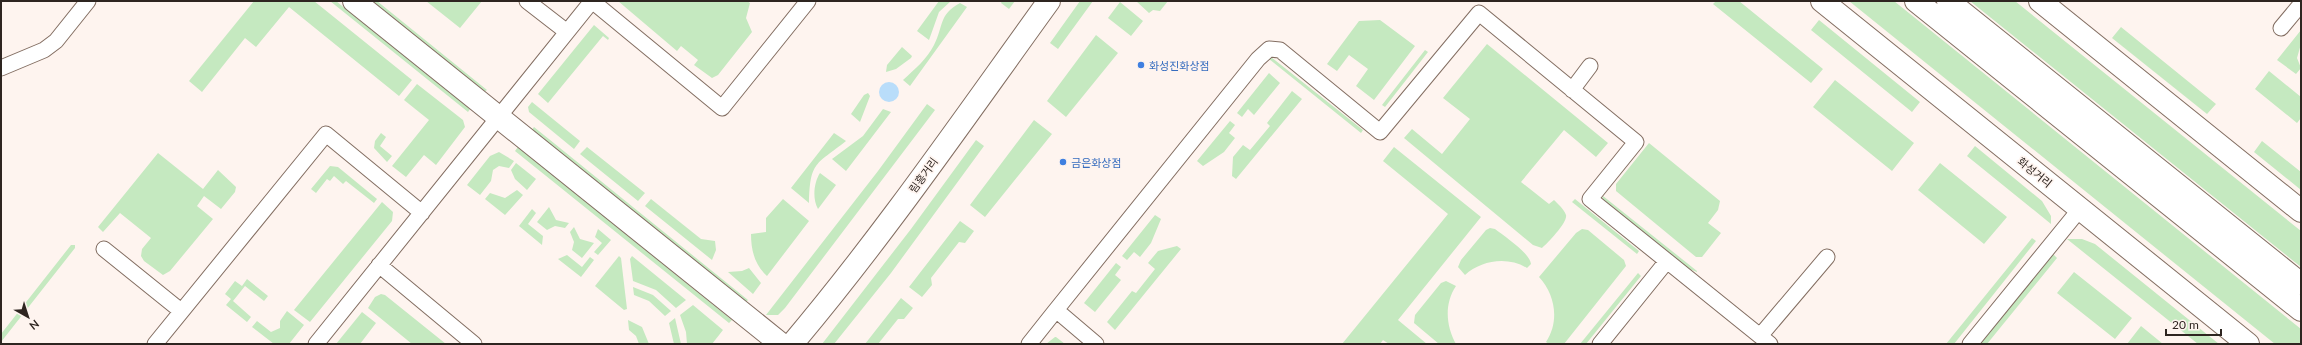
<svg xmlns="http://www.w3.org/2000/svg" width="2302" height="345" font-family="Lato,'Noto Sans KR',sans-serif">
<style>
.green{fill:#c5e9c0}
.water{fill:#b9ddfa}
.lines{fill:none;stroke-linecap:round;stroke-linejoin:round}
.street-casing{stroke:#836e62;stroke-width:17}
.secondary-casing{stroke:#836e62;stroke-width:24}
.primary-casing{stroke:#836e62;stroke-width:24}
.highway-casing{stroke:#836e62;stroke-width:24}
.street{stroke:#fff;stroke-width:15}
.secondary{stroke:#fff;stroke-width:22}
.primary{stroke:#fff;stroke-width:22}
.highway{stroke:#fff;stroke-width:22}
.shop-dot{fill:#3f7fe0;stroke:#fef4ef;stroke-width:1.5}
.labels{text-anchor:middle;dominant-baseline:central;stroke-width:3.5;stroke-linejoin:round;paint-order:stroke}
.shop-label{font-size:11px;fill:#366cbe;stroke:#fef4ef;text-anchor:start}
.street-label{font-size:11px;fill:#2e2520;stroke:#fef4ef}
</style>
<rect width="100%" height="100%" fill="#fef4ef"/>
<path class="green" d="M254,1H314L412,80L399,96L289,7L256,47L245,38L202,92L189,81Z
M330,1H336L470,109L468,112Z
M370,1H377L487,90L484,92Z
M426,1H482L460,28Z
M618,1H747L750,3L746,18L752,32L718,75L712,78L694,65L698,60L681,46L677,51Z
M939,1H951L939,12L929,40L917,31Z
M1002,1H1015L1009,9L1001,3Z
M1080,1H1093L1058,49L1050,43Z
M1136,1H1168L1160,11L1153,10L1149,13Z
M1716,1H1739L1823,69L1811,83L1713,4Z
M1849,1H1894L2301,329V344H2275Z
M1970,1H2015L2301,231V267Z
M1120,2L1143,21L1131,36L1108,18Z
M960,3L967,7L910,86L903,80C915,69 927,59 934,45C944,26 938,15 960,3Z
M1380,20L1415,46L1374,100L1356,86L1368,69L1349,55L1337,71L1327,64L1359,21Z
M1819,20L1920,102L1912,112L1811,30Z
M594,25L609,38L608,40L603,36L548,103L538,94Z
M2121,27L2216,104L2207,114L2112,38Z
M2301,30V44L2297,58L2301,68L2296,74L2277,60Z
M1096,35L1118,53L1066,117L1047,101Z
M1487,44L1608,143L1596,157L1564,130L1521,182L1549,204L1554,200C1558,204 1564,209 1566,215C1568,222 1548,243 1542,248L1533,245L1404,138L1412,129L1442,154L1470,119L1443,98Z
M902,47L912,56L911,58L896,69L886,72L887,65Z
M1425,50L1428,52L1385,107L1382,105Z
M1271,57L1363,130L1361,133L1269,59Z
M2269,71L2301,97V118L2297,123L2255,89Z
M1269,73L1280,83L1254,115L1248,109L1242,117L1237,113Z
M1835,80L1914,143L1892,171L1813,107Z
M417,84L463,120L465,127L436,165L424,155L406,177L392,166L429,120L404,100Z
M1292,91L1302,99L1236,179L1232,176L1233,157L1243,145L1250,150L1270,126L1267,123Z
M868,93L870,96L860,122L851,114L864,95Z
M532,102L580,141L574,149L529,112L528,107Z
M927,104L935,110L785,308L778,315H766L878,171Z
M883,109L891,112L846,171L832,159L863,136Z
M1034,120L1052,134L985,217L970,205Z
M1230,121L1235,125L1229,133L1235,138L1224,152L1203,166L1197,161Z
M534,127L748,300L745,303L531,131Z
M381,133L386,137L380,146L392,156L387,162L374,148L375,141Z
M834,133L846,141C816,165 810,161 809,203L791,188Z
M976,140L984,146L891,273L834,344H822L911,229Z
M2262,141L2301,172V190L2254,152Z
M1649,143L1720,201L1718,210L1708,223L1721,233L1702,257H1696L1616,191V184Z
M1975,146L2042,201L2051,216V224L1967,156Z
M518,147L732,320L729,323L515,151Z
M587,147L645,193L638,201L580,154Z
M1394,147L1481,217L1398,320L1427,344H1389L1383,340L1380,344H1342L1448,214L1383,161Z
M499,152L514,161L509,168L499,166L493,170L491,181L480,195L467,185L490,156Z
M158,153L203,189L218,170L236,187L235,192L221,209L204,196L197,206L213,219L170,271L163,275L144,261L141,256L142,249L151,238L120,213L103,232L98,227Z
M516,163L536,179L527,190L515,179L511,170Z
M1940,163L2007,217L1984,244L1918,190Z
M330,166L338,167L377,199L374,203L346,181L343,184L334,176L330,181L327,179L316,193L311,189Z
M820,173L836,185L818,209C812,199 814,182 820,173Z
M517,190L523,195L505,215L485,199L490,193L505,198Z
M1603,196L1697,271V272L1689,269L1602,199Z
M651,199L701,239L715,241L716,250L712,260L645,206Z
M783,199L809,221L767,276C755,265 751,251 751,234L766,232V218Z
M1575,199L1639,251L1637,254L1572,202Z
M382,202L393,212L392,221L310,322L294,310Z
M549,207L556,220L569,223L565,228L555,226L547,230L537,222Z
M532,209L536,213L528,224L543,236L542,245L519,226Z
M1155,215L1161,219L1151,243L1140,257L1134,252L1127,260L1122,256Z
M960,221L974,231L965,243L959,242L931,278L932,285L922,297L909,287Z
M574,227L580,239L594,243L582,258L572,250L574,242L570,232Z
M1490,228L1495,229C1504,236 1530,253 1531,264L1527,268C1508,256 1481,260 1465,275L1458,267L1461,260L1486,230Z
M598,229L611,240L598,255L594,252L602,243L595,237Z
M1582,229L1588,230L1624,260L1626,266L1564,344H1549L1546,342C1560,321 1555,294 1539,277L1576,233Z
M2032,238L2036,241L1954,344H1946Z
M2067,239H2082L2095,244L2219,344H2198Z
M71,245H75V248L1,342V334Z
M1177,246L1181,249L1115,330L1107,322L1132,291L1136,293L1155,269L1148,263L1158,251Z
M2053,254L2057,258L1987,344H1980Z
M567,255L582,267L590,257L594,260L581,277L558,259Z
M619,256L621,258L627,309L624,310L595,286Z
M632,256L686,300L676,308L656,290L633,281L630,259Z
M1116,263L1121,267L1115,275L1121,280L1095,312L1084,303Z
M749,268L761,283L753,294L728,272L742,271Z
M2074,272L2132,318L2115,339L2057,293Z
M1638,273L1641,276L1586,344H1580Z
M247,279L268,296L264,301L245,286L233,301L251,317L247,322L226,305L231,299L225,294L235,281L242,286Z
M1446,281L1456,286C1444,304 1446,326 1456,344H1439L1414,323L1415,315L1441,283Z
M633,287L653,295L671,311L665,316L649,301L634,295Z
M381,294L385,295L446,344H412L368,308L375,297Z
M901,298L913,308L904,319H898L878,344H865Z
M693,305L723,330L712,344H687L686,332L680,315Z
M287,311L304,325L289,344H274L252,327L257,321L271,332L280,328V321Z
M362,312L376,323L360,344H336Z
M675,318L681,344H674L669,323Z
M628,320L642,327L649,344H639L636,336L629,330Z
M2141,326L2163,344H2127Z
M1055,337H1056L1065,344H1046Z"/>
<path class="water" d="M879 92a10 10 0 1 1 20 0a10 10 0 1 1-20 0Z"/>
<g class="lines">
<defs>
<path id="street" d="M527,1L567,32
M592,1L722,108L808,1
M2281,28L2301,4
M1,68L44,50L56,41L88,1
M1572,90L1590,66
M104,249L181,311
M379,265L474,344
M1760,336L1827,257
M155,344L326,134L422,213
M316,344L592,1
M1029,344L1056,310
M1096,344L1056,310L1258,59L1269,49L1280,50L1380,132L1479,13L1636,142L1590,199L1770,344
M1600,344L1667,261
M1970,344L2080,209"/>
<path id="secondary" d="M354,1L781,344"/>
<path id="primary" d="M1822,1L2248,344
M2040,1L2301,211
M792,344C884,235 965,117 1049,1"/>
<path id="highway" d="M1916,1L2301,310
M1948,1L2301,284"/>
</defs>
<use href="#street" class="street-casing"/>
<use href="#secondary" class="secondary-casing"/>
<use href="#primary" class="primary-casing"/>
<use href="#highway" class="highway-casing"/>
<use href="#street" class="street"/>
<use href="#secondary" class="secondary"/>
<use href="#primary" class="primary"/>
<use href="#highway" class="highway"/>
</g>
<g class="shop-dot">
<circle cx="1141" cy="65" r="4"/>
<circle cx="1063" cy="162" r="4"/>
</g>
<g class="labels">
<g class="shop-label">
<text x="1149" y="65">화성진화상점</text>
<text x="1071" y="162">금은화상점</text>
</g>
<g class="street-label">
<text transform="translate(2035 172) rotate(39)">화성거리</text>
<text transform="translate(923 175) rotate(-54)">림흥거리</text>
</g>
</g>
<rect width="2302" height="345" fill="none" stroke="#2e2520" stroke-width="4"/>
<g transform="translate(28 317) rotate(141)" stroke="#fef4ef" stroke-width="3" paint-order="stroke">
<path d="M0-3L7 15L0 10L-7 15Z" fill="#2e2520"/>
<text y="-6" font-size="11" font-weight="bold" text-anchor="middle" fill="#2e2520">N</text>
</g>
<path d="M2166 329v6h55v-6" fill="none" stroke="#2e2520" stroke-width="2"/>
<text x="2172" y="329" font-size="12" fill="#2e2520" stroke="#fef4ef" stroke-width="3" paint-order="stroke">20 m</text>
</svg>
